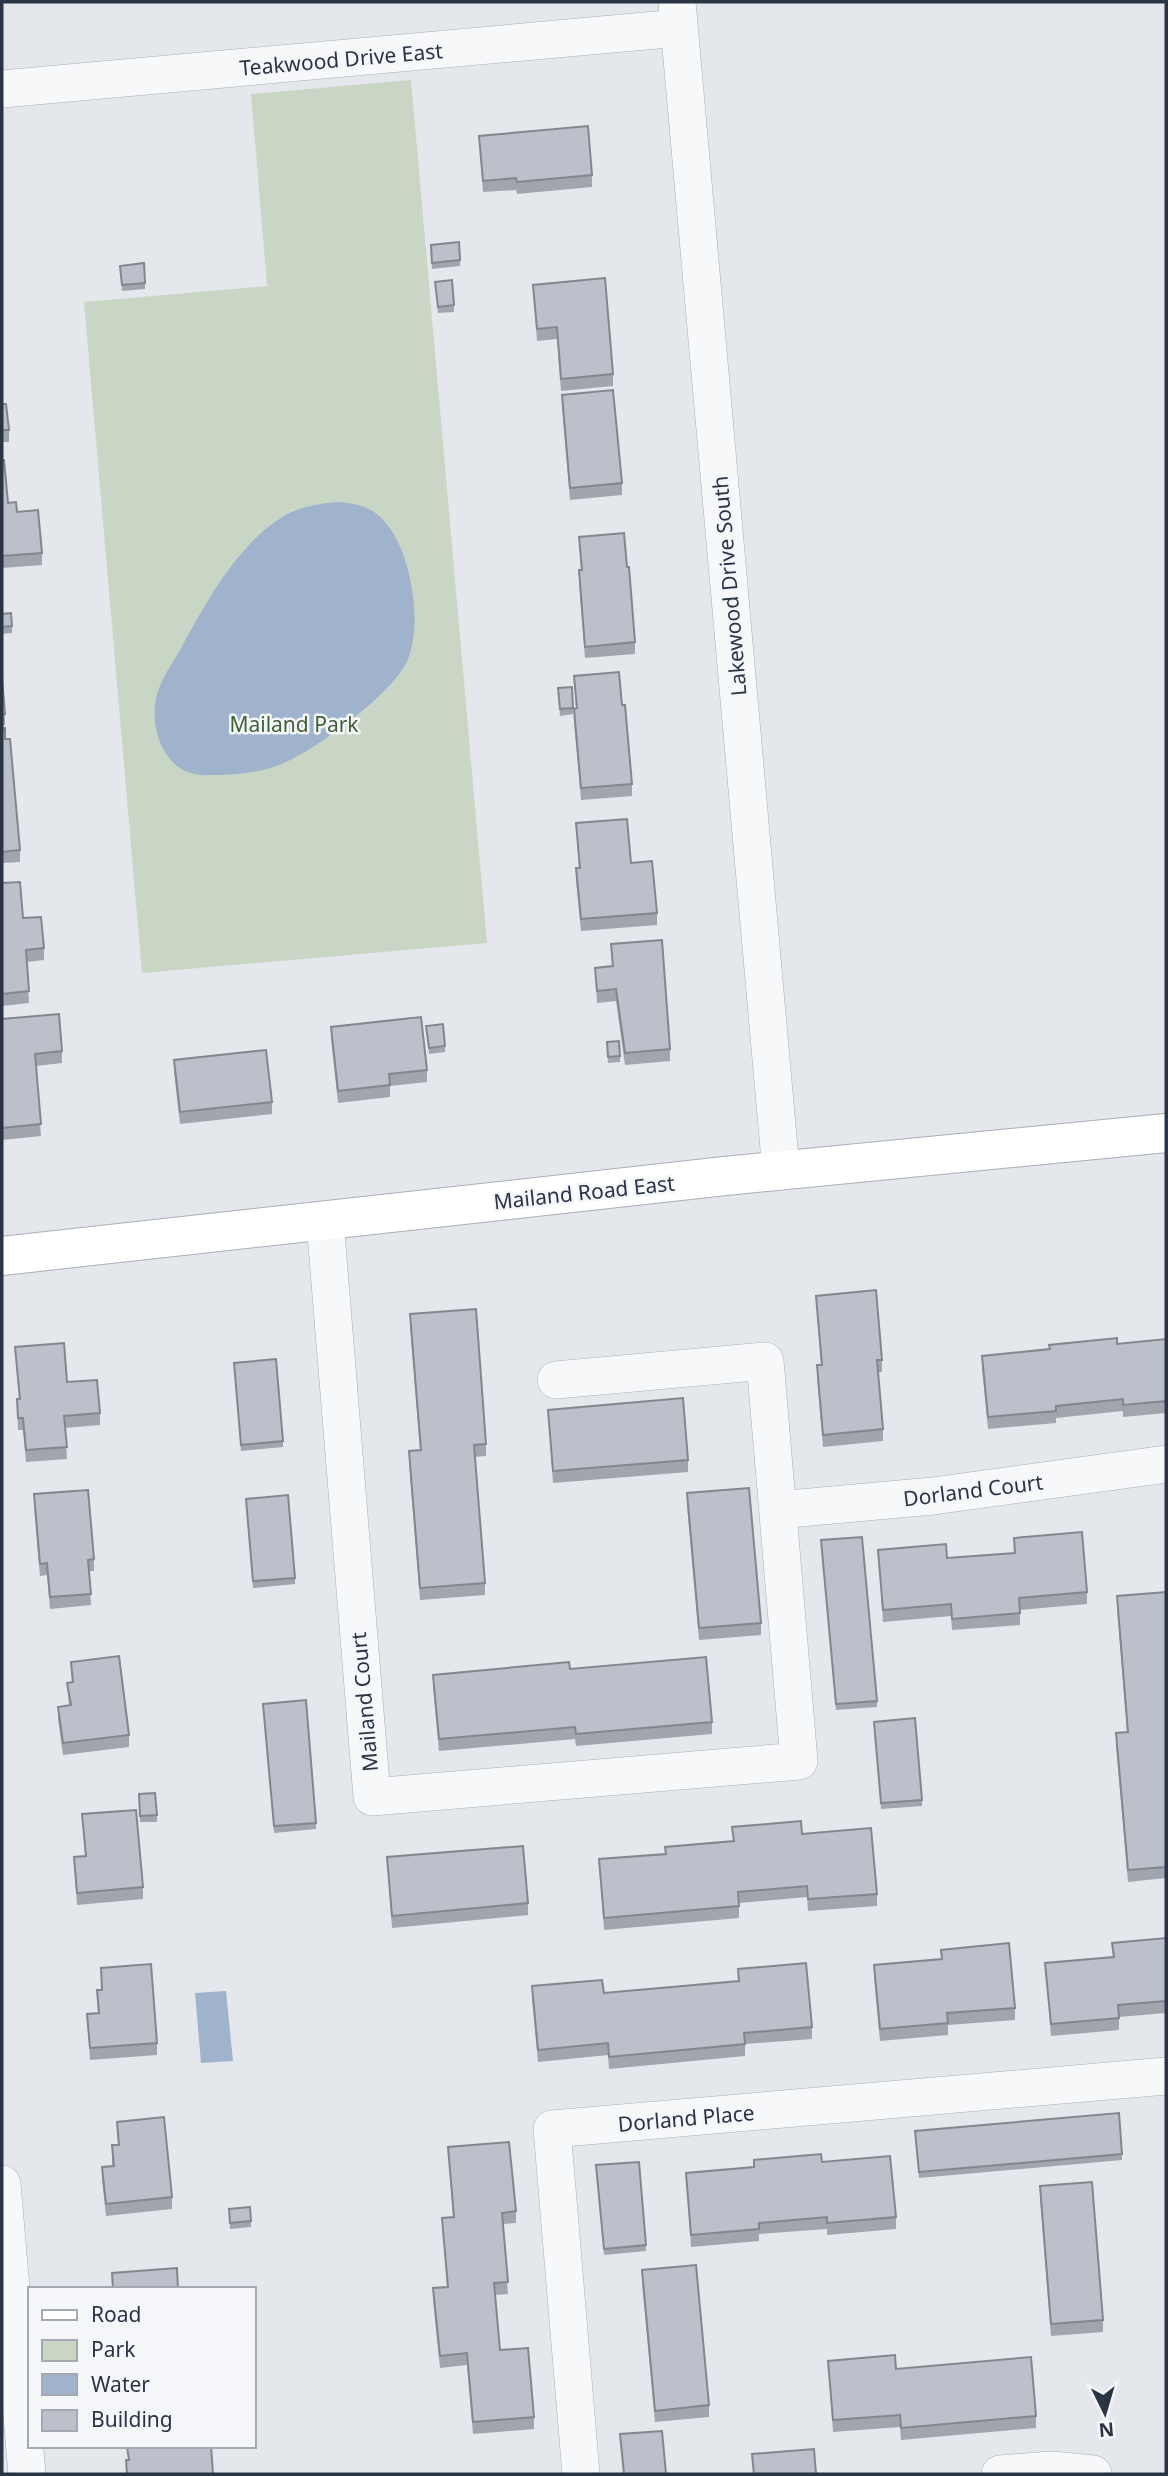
<svg xmlns="http://www.w3.org/2000/svg" width="1168" height="2476" font-family="'Noto Sans',sans-serif">
<style>
.green{fill:#c9d6c5}
.water{fill:#9fb4cc}
.lines{fill:none;stroke-linecap:round;stroke-linejoin:round}
.street-casing{stroke:#a9aeb7;stroke-width:38}
.secondary-casing{stroke:#a9aeb7;stroke-width:40}
.street{stroke:#f7f8fa;stroke-width:37}
.secondary{stroke:#fff;stroke-width:38}
.wall{fill:#a1a5ae}
.building{fill:#bbc0ca;stroke:#83868d;stroke-width:2}
.labels{text-anchor:middle;dominant-baseline:central;stroke-width:5;stroke-linejoin:round;paint-order:stroke}
.street-label{font-size:21px;fill:#2b3445;stroke:#f4f6f9}
.park-label{font-size:21px;fill:#3f6138;stroke:#f4f6f9}
</style>
<rect width="100%" height="100%" fill="#e4e7ec"/>
<path class="green" d="M411,80L487,943L142,973L84,302L267,286L251,94Z"/>
<path class="water" d="M338,502C356,503 373,507 385,522C411,551 423,622 408,659C395,692 317,749 284,763C261,773 235,775 211,775C194,776 180,772 169,758C156,741 152,718 156,698C160,681 171,665 180,650C204,606 235,548 278,520C296,507 316,504 338,502Z
M226,1991L233,2061L201,2063L195,1993Z"/>
<g class="lines">
<defs>
<path id="street" d="M677,2L781,1171
M2,89L679,28
M325,1221L372,1797L799,1761L765,1361L556,1380
M778,1510L933,1496L1166,1464
M2,2184L27,2474
M581,2474L552,2129L1166,2076
M1000,2474L1051,2470L1093,2474"/>
<path id="secondary" d="M2,1256L725,1176L1166,1133"/>
</defs>
<use href="#street" class="street-casing"/>
<use href="#secondary" class="secondary-casing"/>
<use href="#street" class="street"/>
<use href="#secondary" class="secondary"/>
</g>
<path class="wall" d="M479,136L592,175V187L517,194L516,190L483,192Z
M431,245L460,260V266L432,269Z
M120,266L145,283V289L122,291Z
M435,282L454,305V312L438,313Z
M533,285L613,374V386L561,391L557,339L537,341Z
M562,395L622,483V495L570,500L562,407Z
M2,404L9,430V442H2Z
M2,460L8,503L17,512L42,553V565L2,568Z
M579,537L627,567L635,642V654L585,658L579,582V570H581Z
M2,614L12,626V633L2,634Z
M574,676L622,705L632,784V796L581,800L574,721V709L576,708Z
M2,678L5,714V725L2,726Z
M572,687L573,714L560,716L558,688Z
M2,729L5,739L20,850V862L2,863Z
M576,823L631,863L657,913V925L581,931L576,880V868H579Z
M2,883L44,948V960L27,962L29,1003L2,1006Z
M611,944L670,1049V1061L625,1065L616,1001L597,1003L595,968L612,966Z
M2,1019L62,1051V1063L36,1066L41,1136L2,1140Z
M426,1026L445,1046V1052L429,1054Z
M331,1027L427,1070V1082L390,1086V1097L338,1103L331,1038Z
M607,1042L620,1056V1062L608,1063Z
M174,1060L272,1102V1114L180,1124L174,1071Z
M816,1296L882,1360V1372H878L883,1429V1441L823,1447L817,1377V1365H821Z
M410,1314L486,1444V1456L475,1457L485,1583V1595L420,1600L409,1463V1451L420,1450L410,1326Z
M1166,1339V1413L1123,1417V1411L1056,1418V1423L988,1429L982,1368V1356Z
M15,1347L67,1382L100,1413V1425L65,1428L67,1459L26,1462L23,1430H18L17,1399H19Z
M234,1363L283,1441V1447L241,1451Z
M548,1410L688,1460V1472L553,1483Z
M687,1493L761,1623V1635L699,1640L687,1505Z
M34,1494L94,1559V1571H89L91,1605L50,1609L47,1575L40,1576L34,1506Z
M246,1499L295,1578V1584L253,1588Z
M1014,1538L1087,1592V1604L1020,1610V1625L952,1630L951,1616L883,1622L878,1550L947,1558L1014,1553Z
M821,1540L877,1701V1707L836,1710Z
M1166,1592V1878L1128,1882L1116,1745V1733L1127,1732L1117,1608V1596Z
M71,1662L129,1735V1747L63,1755L58,1719V1707L69,1705L67,1683L72,1682Z
M570,1669L712,1722V1734L576,1746L575,1739L439,1751L433,1687V1675Z
M263,1704L316,1823V1829L274,1833Z
M874,1722L922,1800V1806L881,1809Z
M139,1794L157,1815V1822H140Z
M82,1814L143,1887V1899L77,1905L74,1857L85,1856Z
M732,1827L802,1834L877,1894V1906L808,1911L807,1897L739,1903V1918L604,1930L599,1859L665,1854V1847L733,1841Z
M387,1857L528,1903V1915L392,1928Z
M1166,1938V2013L1119,2017V2030L1051,2036L1045,1963L1113,1957L1112,1943Z
M941,1950L1015,2008V2020L948,2025V2035L880,2041L874,1977V1965L941,1959Z
M101,1968L157,2043V2055L90,2060L87,2014L98,2013L97,1990H101Z
M738,1969L812,2027V2039L745,2044V2056L609,2069L608,2055L538,2062L532,1998V1986L604,1993L738,1981Z
M117,2122L172,2197V2209L106,2216L102,2179V2167L112,2166V2145H118Z
M915,2131L1122,2154V2160L919,2178Z
M448,2147L516,2211V2223L503,2224L508,2294L495,2295L500,2350L534,2417V2429L473,2434L467,2365L440,2368L433,2300V2288L447,2287L442,2218L453,2217Z
M754,2160L822,2162L896,2217V2229L827,2235V2229L759,2234V2241L691,2247L686,2173L754,2168Z
M596,2165L646,2245V2251L604,2255Z
M1040,2186L1103,2320V2332L1051,2336L1040,2198Z
M229,2209L251,2221V2227L230,2229Z
M642,2270L709,2405V2417L655,2422L642,2282Z
M828,2361L896,2369L1036,2416V2428L901,2440L900,2427L833,2432Z"/>
<path class="building" d="M588,126L592,175L517,182L516,178L483,181L479,136Z
M459,242L460,260L432,263L431,245Z
M144,263L145,283L122,285L120,266Z
M605,278L613,374L561,379L557,327L537,329L533,285Z
M452,280L454,305L438,307L435,282Z
M613,390L622,483L570,488L562,395Z
M2,404H6L9,430H2Z
M2,460H4L8,503L16,502L17,512L38,510L42,553L2,556Z
M624,533L627,567H629L635,642L585,647L579,570H582L579,537Z
M11,613L12,626L2,627V614Z
M619,672L622,705H625L632,784L581,788L574,709L577,708L574,676Z
M2,678L5,714H2Z
M572,687L573,708L560,709L558,688Z
M5,728V739H10L20,850L2,852V729Z
M627,819L631,863L652,861L657,913L581,919L576,868H580L576,823Z
M20,882L23,918L41,917L44,948L26,950L29,991L2,994V883Z
M662,940L670,1049L625,1053L616,989L597,991L595,968L613,966L611,944Z
M59,1014L62,1051L35,1054L41,1124L2,1128V1019Z
M421,1017L427,1070L389,1074L390,1085L338,1091L331,1027Z
M443,1024L445,1046L429,1048L426,1026Z
M619,1041L620,1056L608,1057L607,1042Z
M266,1050L272,1102L180,1112L174,1060Z
M876,1290L882,1360H877L883,1429L823,1435L817,1365H822L816,1296Z
M476,1309L486,1444L474,1445L485,1583L420,1588L409,1451L421,1450L410,1314Z
M1117,1338V1344L1166,1339V1401L1123,1405V1399L1056,1406V1411L988,1417L982,1356L1050,1349L1049,1345Z
M64,1343L67,1382L97,1380L100,1413L64,1416L67,1447L26,1450L23,1418H18L17,1399H20L15,1347Z
M276,1359L283,1441L241,1445L234,1363Z
M683,1398L688,1460L553,1471L548,1410Z
M749,1488L761,1623L699,1628L687,1493Z
M88,1490L94,1559L88,1560L91,1594L50,1597L47,1563L40,1564L34,1494Z
M288,1495L295,1578L253,1581L246,1499Z
M1082,1532L1087,1592L1019,1598L1020,1613L952,1619L951,1604L883,1610L878,1550L946,1544L947,1558L1015,1553L1014,1538Z
M862,1537L877,1701L836,1704L821,1540Z
M1166,1592V1867L1128,1870L1116,1733L1128,1732L1117,1596Z
M119,1656L129,1735L63,1743L58,1707L71,1705L67,1683L73,1682L71,1662Z
M706,1657L712,1722L576,1734L575,1727L439,1739L433,1675L569,1662L570,1669Z
M306,1700L316,1823L274,1826L263,1704Z
M915,1718L922,1800L881,1803L874,1722Z
M155,1793L157,1815L140,1816L139,1794Z
M136,1810L143,1887L77,1893L74,1857L86,1856L82,1814Z
M801,1821L802,1834L871,1828L877,1894L808,1899L807,1886L738,1892L739,1906L604,1918L599,1859L666,1854L665,1847L734,1841L732,1827Z
M523,1846L528,1903L392,1916L387,1857Z
M1166,1938V2001L1118,2005L1119,2018L1051,2024L1045,1963L1114,1957L1112,1943Z
M1009,1943L1015,2008L947,2013L948,2023L880,2029L874,1965L942,1959L941,1950Z
M806,1963L812,2027L744,2033L745,2044L609,2057L608,2043L538,2050L532,1986L602,1980L604,1993L739,1981L738,1969Z
M151,1964L157,2043L90,2048L87,2014L99,2013L97,1990H102L101,1968Z
M1119,2113L1122,2154L919,2172L915,2131Z
M164,2117L172,2197L106,2204L102,2167L114,2166L112,2145H119L117,2122Z
M509,2142L516,2211L502,2213L508,2282L494,2283L500,2350L528,2348L534,2417L473,2422L467,2353L440,2356L433,2288L448,2287L442,2218L454,2217L448,2147Z
M821,2154L822,2162L890,2156L896,2217L827,2223V2217L759,2223V2229L691,2235L686,2173L754,2167V2160Z
M639,2162L646,2245L604,2249L596,2165Z
M1092,2182L1103,2320L1051,2324L1040,2186Z
M250,2207L251,2221L230,2223L229,2209Z
M696,2265L709,2405L655,2411L642,2270Z
M177,2268L178,2289H113L112,2273Z
M895,2355L896,2369L1031,2357L1036,2416L901,2428L900,2415L833,2420L828,2361Z
M662,2431L666,2474H624L620,2434Z
M127,2446H211L213,2474H127L126,2460H129Z
M814,2449L816,2474H754L752,2454Z"/>
<g class="labels">
<g class="street-label">
<text transform="translate(341 59) rotate(-5)">Teakwood Drive East</text>
<text transform="translate(729 586) rotate(-95)">Lakewood Drive South</text>
<text transform="translate(584 1192) rotate(-6)">Mailand Road East</text>
<text transform="translate(973 1490) rotate(-7)">Dorland Court</text>
<text transform="translate(364 1702) rotate(-95)">Mailand Court</text>
<text transform="translate(686 2118) rotate(-5)">Dorland Place</text>
</g>
<g class="park-label">
<text x="294" y="724">Mailand Park</text>
</g>
</g>
<rect width="1168" height="2476" fill="none" stroke="#2b3445" stroke-width="7"/>
<rect x="28" y="2287" width="228" height="161" fill="#f4f6f9" stroke="#a4a8b1" stroke-width="2"/>
<rect x="42" y="2310" width="35" height="10" fill="#ffffff" stroke="#a4a8b1" stroke-width="2"/>
<text x="91" y="2322" font-size="21" fill="#2b3445">Road</text>
<rect x="42" y="2340" width="35" height="21" fill="#c9d6c5" stroke="#a4a8b1" stroke-width="2"/>
<text x="91" y="2357" font-size="21" fill="#2b3445">Park</text>
<rect x="42" y="2374" width="35" height="21" fill="#9fb4cc" stroke="#a4a8b1" stroke-width="2"/>
<text x="91" y="2392" font-size="21" fill="#2b3445">Water</text>
<rect x="42" y="2410" width="35" height="21" fill="#bbc0ca" stroke="#a4a8b1" stroke-width="2"/>
<text x="91" y="2427" font-size="21" fill="#2b3445">Building</text>
<g transform="translate(1105 2413) rotate(175)" stroke="#f4f6f9" stroke-width="5" paint-order="stroke">
<path d="M0-5L12 26L0 18L-12 26Z" fill="#2b3445"/>
<text y="-10" font-size="19" font-weight="bold" text-anchor="middle" fill="#2b3445">N</text>
</g>
</svg>
